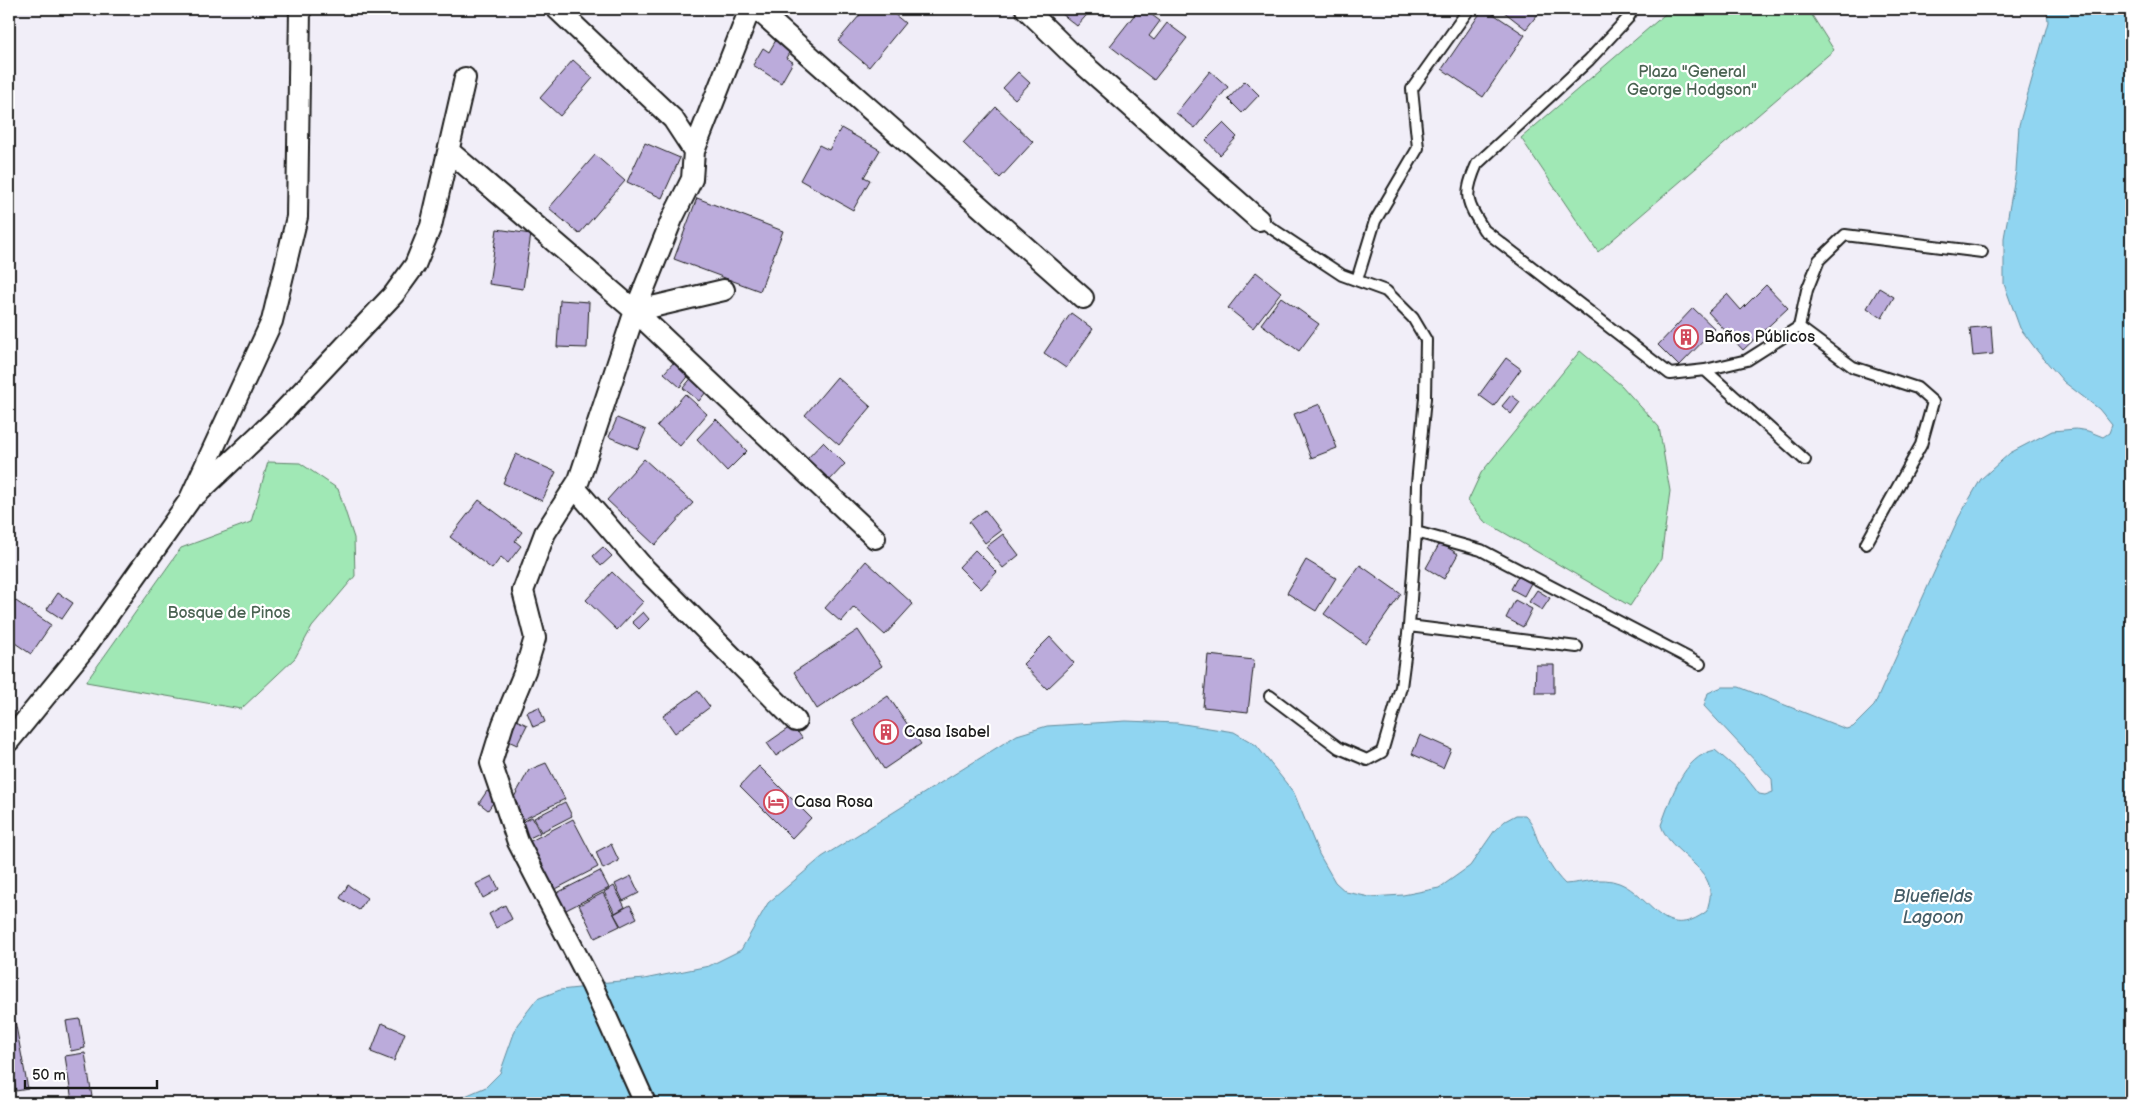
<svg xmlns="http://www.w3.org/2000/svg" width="2140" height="1112" font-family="'Balsamiq Sans',sans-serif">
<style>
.green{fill:#a0e8b5;stroke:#5e8268}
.water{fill:#90d5f1;stroke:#628b9c}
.building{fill:#bbabdb;stroke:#1c1c1c}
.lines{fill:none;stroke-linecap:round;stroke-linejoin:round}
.service-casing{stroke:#1c1c1c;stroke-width:14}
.minor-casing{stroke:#1c1c1c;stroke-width:24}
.service{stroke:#fff;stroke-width:10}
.minor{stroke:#fff;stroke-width:20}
.labels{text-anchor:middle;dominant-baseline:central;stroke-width:4.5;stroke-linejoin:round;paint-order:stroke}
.park-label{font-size:16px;fill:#4a6352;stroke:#fff}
.poi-label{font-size:16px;fill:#1c1c1c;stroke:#fff;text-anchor:start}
.water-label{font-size:18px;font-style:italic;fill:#455d67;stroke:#fff}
</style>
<rect width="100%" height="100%" fill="#f1eef8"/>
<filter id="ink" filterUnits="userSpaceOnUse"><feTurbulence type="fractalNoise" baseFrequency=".02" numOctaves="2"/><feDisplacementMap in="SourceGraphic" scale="10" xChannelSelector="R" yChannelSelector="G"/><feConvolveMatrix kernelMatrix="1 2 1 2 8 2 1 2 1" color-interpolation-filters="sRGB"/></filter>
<g filter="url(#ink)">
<path class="green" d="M1671,9H1808L1834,50L1598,252L1521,138Z
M1580,351L1621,385L1659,427L1670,491L1661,559L1630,606L1484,521L1468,501L1481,473Z
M268,462L300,463L338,489L354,538L355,576L312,627L295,658L241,709L86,682L181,548L251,522Z"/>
<path class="water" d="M2047,9H2131V1103H449L486,1087L500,1073L517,1025L537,999L560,990L588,987L597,983L644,979L709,966L741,950L768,903L822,857L1017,735L1047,726L1126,721L1177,723L1234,732L1256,745L1294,793L1319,854L1335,882L1346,892L1370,897L1403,895L1439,888L1470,866L1495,830L1505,821L1516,815H1525C1535,825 1533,830 1539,843C1546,859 1553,872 1565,884C1583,883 1601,876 1619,883C1652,896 1663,944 1707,911C1708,905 1711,898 1710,892C1710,866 1669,852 1661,825C1672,797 1682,757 1715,750L1744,775L1759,794L1765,795L1773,792L1772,779L1704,706L1708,693L1722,687H1739L1846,729L1853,727L1874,706L1959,517L1981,479L2010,453L2052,431L2076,429L2088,431L2103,437L2109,433L2112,425L2099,409L2064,382L2038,352L2020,328L2004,284V238L2016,171L2019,125L2048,22Z"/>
<path class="building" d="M865,9H888L905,23L869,67L838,41Z
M1056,9H1092L1077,26Z
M1093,9H1111L1103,17Z
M1139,9H1144L1160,21L1149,36L1154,40L1167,23L1187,38L1154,80L1110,46Z
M1483,9H1486L1525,35L1483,97L1442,69Z
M1505,9H1542L1526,29L1503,11Z
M776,40L791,49L786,58L793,62L781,83L753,65L763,48L769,52Z
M573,60L593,78L560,116L540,98Z
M1210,71L1228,87L1195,128L1176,113Z
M1018,72L1030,83L1015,99L1003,88Z
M1245,81L1259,95L1242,113L1228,99Z
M996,107L1033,142L1000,178L963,143Z
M1223,123L1237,137L1220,155L1206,140Z
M841,128L880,150L864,177L870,180L853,210L800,180L819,145L829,150Z
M645,143L680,158L662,198L627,182Z
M595,155L625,181L579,234L549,208Z
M697,198L783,231L760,291L674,259Z
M497,229L531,234L523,289L489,284Z
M1256,272L1281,292L1253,328L1228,308Z
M1766,285L1788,308L1743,350L1708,312L1727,294L1741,310Z
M1879,288L1894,297L1882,318L1867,308Z
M1281,297L1319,324L1299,351L1261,324Z
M560,300L589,302L587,348L557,347Z
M1693,308L1715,329L1679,366L1658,345Z
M1071,313L1093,329L1066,368L1044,353Z
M1991,326L1993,354L1973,356L1970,328Z
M1506,358L1521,369L1494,406L1479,395Z
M675,361L690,374L680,387L664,373Z
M694,375L709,388L699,401L683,388Z
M837,377L871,407L839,445L805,415Z
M685,394L707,414L680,446L657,426Z
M1511,395L1520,402L1511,414L1502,406Z
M1320,404L1337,448L1311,458L1294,414Z
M617,418L646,430L638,449L609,437Z
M716,419L747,451L727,471L697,439Z
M823,442L845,464L829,481L807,459Z
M516,454L556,472L542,501L503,483Z
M644,459L693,503L655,545L607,500Z
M479,500L522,532L515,541L521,546L508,563L501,557L492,569L450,537Z
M985,510L1001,531L985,543L969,522Z
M1003,534L1019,555L1003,568L986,547Z
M1440,543L1458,554L1444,579L1426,568Z
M603,547L612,556L601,566L593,556Z
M975,550L997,572L981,589L959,567Z
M1306,560L1336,578L1316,611L1287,593Z
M866,561L913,604L885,635L854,607L841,622L825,608Z
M1360,565L1401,594L1366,644L1324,614Z
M612,572L643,602L617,630L586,600Z
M1518,576L1531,583L1524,596L1511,589Z
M1537,590L1550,598L1542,610L1529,602Z
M58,593L73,603L62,619L47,609Z
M13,599L51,625L31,654L9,639V606Z
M1515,600L1532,609L1523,627L1506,618Z
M643,612L649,619L639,629L632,622Z
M858,630L882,666L817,709L794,672Z
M1050,637L1074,663L1047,689L1023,664Z
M1208,655L1254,660L1248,712L1203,707Z
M1536,665H1554V693H1535Z
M698,691L710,707L675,733L663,716Z
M888,696L921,744L884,769L852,720Z
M539,707L545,722L533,727L527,712Z
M514,719L527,725L517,745L504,739Z
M793,725L802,738L776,756L767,743Z
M1420,735L1451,749L1443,768L1412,754Z
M546,763L565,799L518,822L513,799L529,770Z
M759,766L811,818L792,838L740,786Z
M487,791L497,797L488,810L479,803Z
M565,802L572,816L541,832L534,818Z
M532,817L540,833L525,840L517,825Z
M573,819L598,867L550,892L525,844Z
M611,844L619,861L603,869L596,852Z
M600,871L609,888L562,912L553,895Z
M492,876L499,889L483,898L476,884Z
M631,876L639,893L623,901L615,884Z
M348,885L367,898L359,910L340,898Z
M614,886L625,907L615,913L604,892Z
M603,893L620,926L595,938L579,905Z
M505,905L512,919L496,928L489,914Z
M630,905L637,918L621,926L614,914Z
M80,1019L85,1048L71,1051L66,1021Z
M15,1021L28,1089L16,1091L9,1052V1022Z
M382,1023L405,1033L394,1061L371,1052Z
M85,1053L92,1097L72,1101L65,1056Z
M96,1100L97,1103H76Z"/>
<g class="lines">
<defs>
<path id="service" d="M1633,9L1628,18L1589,60L1477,164C1463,196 1466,201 1484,230L1670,374L1705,370
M1259,220L1342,275L1386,291L1413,318L1426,340L1425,398L1417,484L1416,532L1409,626
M1357,280L1375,221L1418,148L1412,89L1469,9
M1799,327L1747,360L1705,370L1805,460
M1416,532L1481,550L1700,664
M1866,544L1921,445L1933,402L1917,388L1853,367L1799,327L1807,290L1819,260L1845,235L1982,252
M1270,696L1339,748L1367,760L1382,752L1401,687L1409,626L1577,647"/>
<path id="minor" d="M557,9L673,119L694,151L692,179L672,219L635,311L579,480L545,533L523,591L535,638L525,671L503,724L491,763L518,842L592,985L645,1103
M757,9L1083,298
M1026,9L1074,56L1259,220
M449,151L635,311L875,538
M694,151L750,9
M635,311L724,290
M575,488L643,567L796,721
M196,495L277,418L394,294L415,265L431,226L465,78
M9,741L84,649L189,501L272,321L297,217L300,9"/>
</defs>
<use href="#service" class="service-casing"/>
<use href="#minor" class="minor-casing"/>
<use href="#service" class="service"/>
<use href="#minor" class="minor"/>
</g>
</g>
<defs>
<symbol id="building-ring" viewBox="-11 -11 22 22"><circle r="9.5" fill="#fff" stroke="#d1495b" stroke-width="1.5"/><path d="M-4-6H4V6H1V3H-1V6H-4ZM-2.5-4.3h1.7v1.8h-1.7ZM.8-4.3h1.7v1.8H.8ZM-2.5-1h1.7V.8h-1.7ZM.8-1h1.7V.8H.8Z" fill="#d1495b"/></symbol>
<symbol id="hotel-ring" viewBox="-11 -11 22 22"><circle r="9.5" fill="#fff" stroke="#d1495b" stroke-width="1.5"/><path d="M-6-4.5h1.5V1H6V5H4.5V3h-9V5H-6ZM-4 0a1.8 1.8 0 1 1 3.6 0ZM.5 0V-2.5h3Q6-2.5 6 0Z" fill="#d1495b"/></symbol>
</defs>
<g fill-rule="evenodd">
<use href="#building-ring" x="1672" y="323" width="28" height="28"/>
<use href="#building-ring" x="872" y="718" width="28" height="28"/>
<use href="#hotel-ring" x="762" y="788" width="28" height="28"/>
</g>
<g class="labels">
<g class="park-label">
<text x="1692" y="72">Plaza "General<tspan x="1692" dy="18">George Hodgson"</tspan></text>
<text x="229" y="613">Bosque de Pinos</text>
</g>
<g class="poi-label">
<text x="1704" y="337">Baños Públicos</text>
<text x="904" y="732">Casa Isabel</text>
<text x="794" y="802">Casa Rosa</text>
</g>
<g class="water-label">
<text x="1933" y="896">Bluefields<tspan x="1933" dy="21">Lagoon</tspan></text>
</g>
</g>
<rect width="2140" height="1112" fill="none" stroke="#fff" stroke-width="30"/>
<rect x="15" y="15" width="2110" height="1082" fill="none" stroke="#1c1c1c" stroke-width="2" filter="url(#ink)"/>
<path d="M25 1080v8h132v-8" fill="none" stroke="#1c1c1c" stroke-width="2.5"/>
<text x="32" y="1080" font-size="15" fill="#1c1c1c" stroke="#ffffff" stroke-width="4" paint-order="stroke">50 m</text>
</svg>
